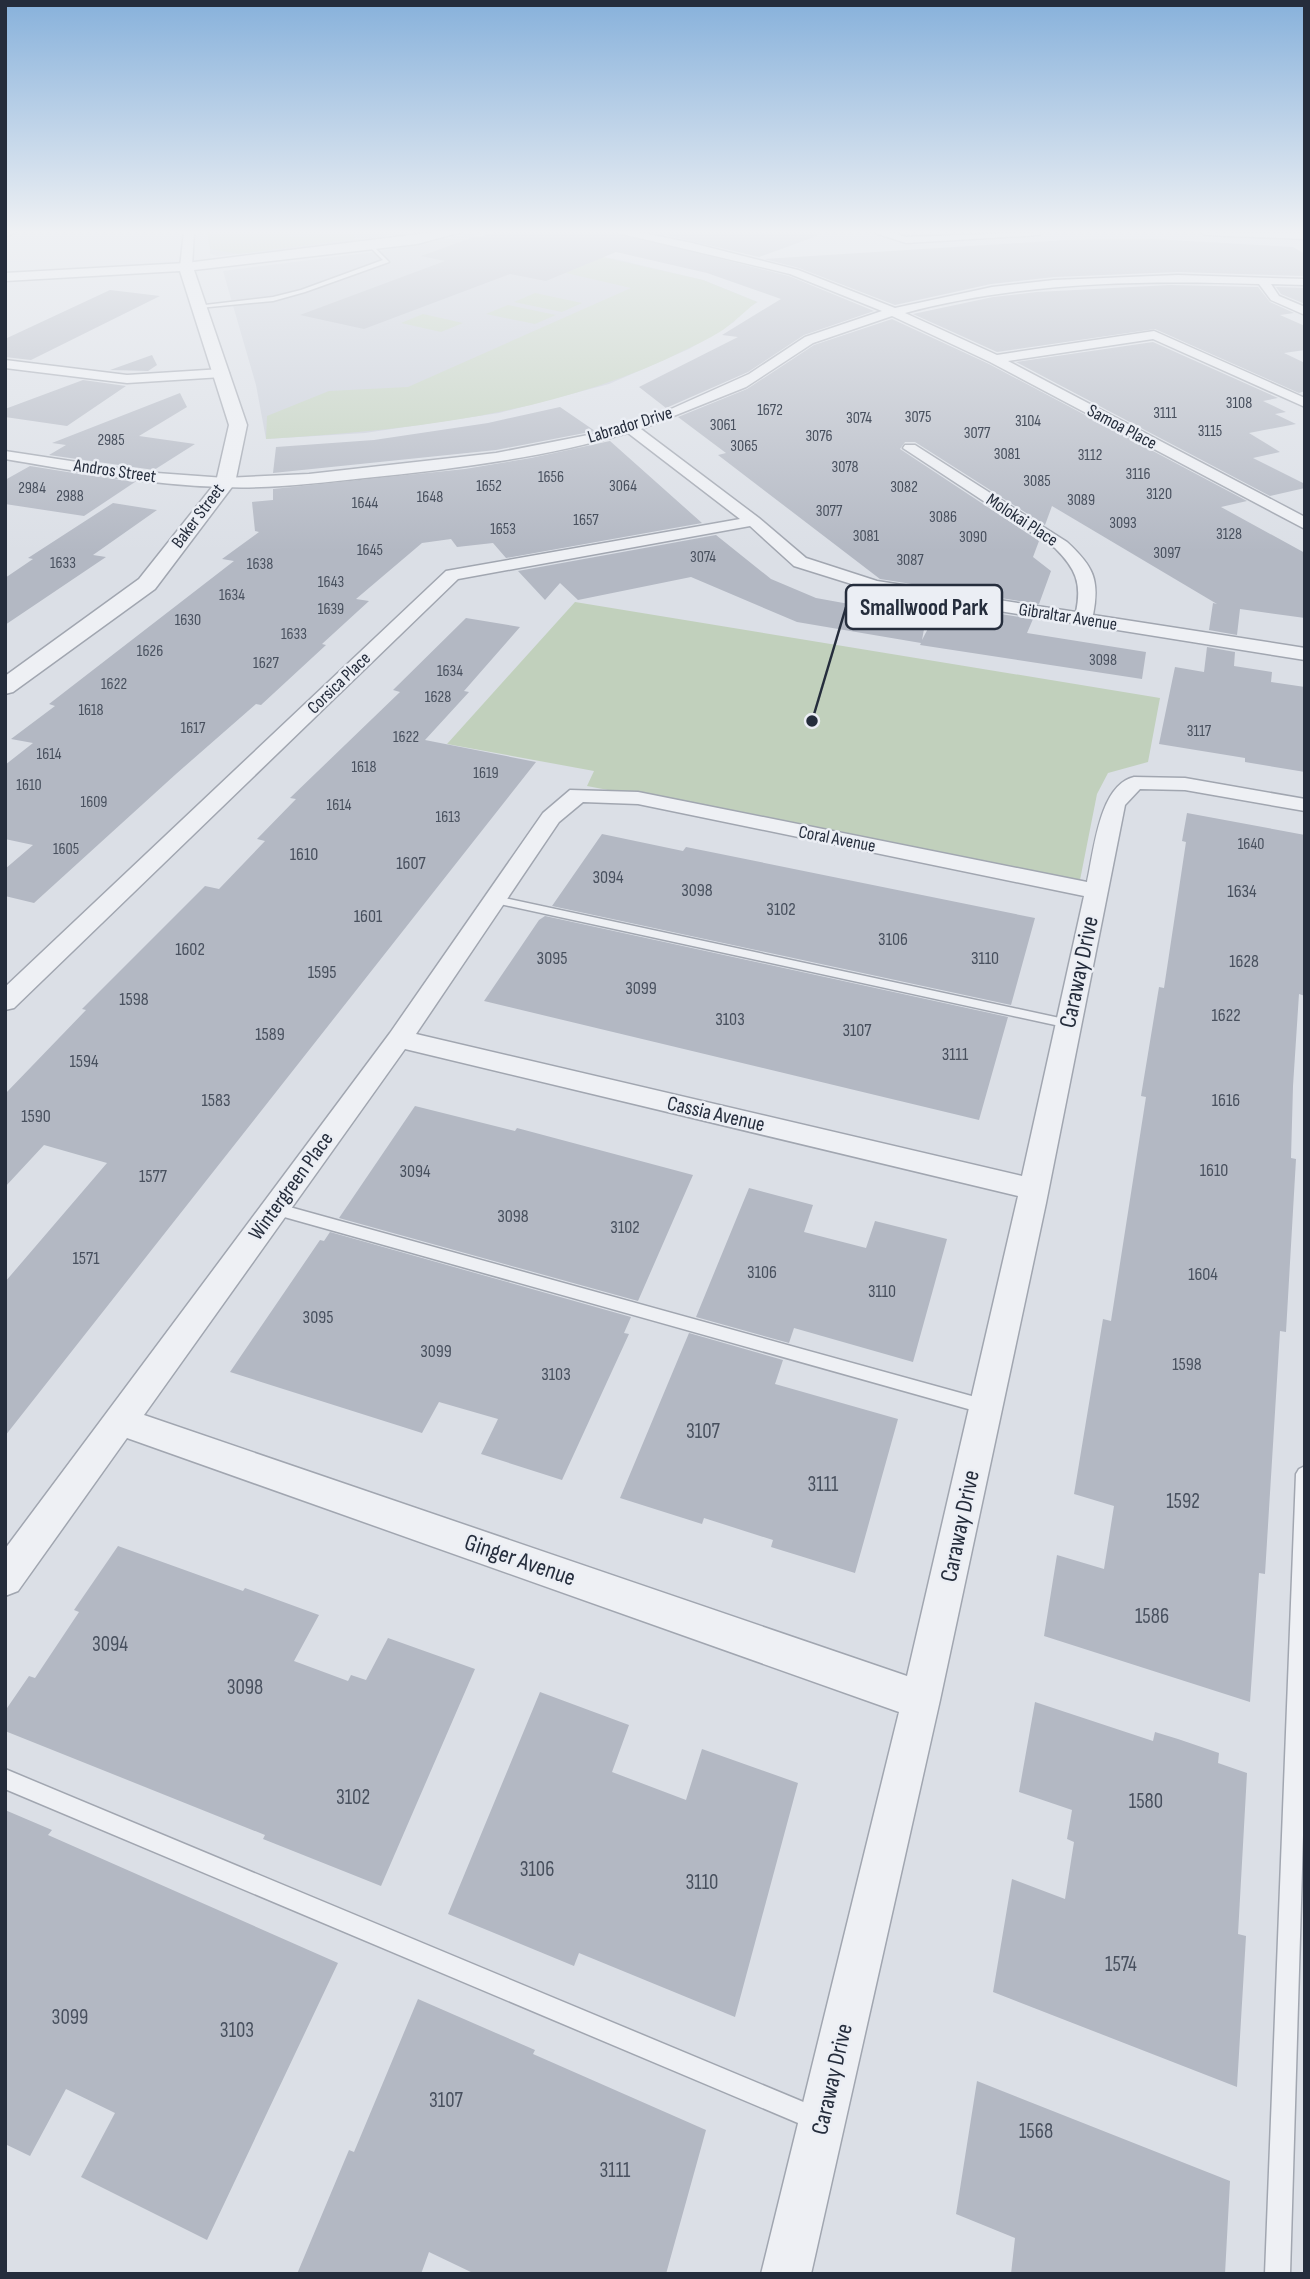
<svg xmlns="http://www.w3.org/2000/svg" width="1310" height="2279" font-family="'Sofia Sans Condensed',sans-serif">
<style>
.built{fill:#c9ced8}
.green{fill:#c1d0bc}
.building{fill:#b3b8c3}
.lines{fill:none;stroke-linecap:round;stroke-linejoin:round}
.service-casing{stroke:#a1a6b0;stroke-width:3}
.minor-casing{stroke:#a1a6b0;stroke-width:3}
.tertiary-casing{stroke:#a1a6b0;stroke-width:3}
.service{fill:#eef0f4;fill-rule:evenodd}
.minor{fill:#eef0f4;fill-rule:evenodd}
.tertiary{fill:#eef0f4;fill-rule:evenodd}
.labels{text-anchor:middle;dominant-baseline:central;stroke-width:5;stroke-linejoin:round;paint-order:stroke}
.far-number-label{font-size:16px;fill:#48505e}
.far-street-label{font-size:18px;fill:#252d3c;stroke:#ebeef4}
.number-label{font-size:18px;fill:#48505e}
.street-label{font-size:21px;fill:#252d3c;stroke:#ebeef4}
.near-number-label{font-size:21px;fill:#48505e}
.near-street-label{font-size:24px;fill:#252d3c;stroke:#ebeef4}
.leader{fill:none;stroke:#252d3c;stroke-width:2.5}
.callout-dot{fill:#252d3c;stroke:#ebeef4;stroke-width:2.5}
.callout{fill:#ebeef4;stroke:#252d3c;stroke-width:2.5}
.callout-label{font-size:23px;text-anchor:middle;font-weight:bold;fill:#252d3c}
</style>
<rect width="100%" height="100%" fill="#dbdfe6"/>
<path class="built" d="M210,232H409L330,245L217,256L210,254Z
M470,234L615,259L703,280L758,302L744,310L734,322L689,349L609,384L499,413L365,433L266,439L256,385L223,271L374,252Z"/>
<path class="green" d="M207,232H287L288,237L356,233L354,239L238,254L210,249Z
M602,257L703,280L757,302C748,308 742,315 733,322C721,333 702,342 687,349C557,415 409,430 266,439L267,416L329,391L408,387L631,288L566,273Z
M535,293L582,303L562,312L514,302Z
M508,305L556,315L535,324L486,314Z
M423,314L463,323L441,332L401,323Z
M575,602L1160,698L1148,762L1108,773L1097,794L1080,880L587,786L594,771L447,744Z"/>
<path class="building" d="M501,232H612L789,276L874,311L804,335L748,372L666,408L639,387L738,337L722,335L781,299L707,273L616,252L546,281L510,274L364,329L300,315L445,261L421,256L471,238Z
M653,232H817V236L759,257Z
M1154,239L1293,247L1305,254V276L1178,272L1054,277L991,284L895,305L799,268L764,259L1066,240Z
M1170,285L1258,287L1270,302L1294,313L1280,315L1305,326V350L1284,353L1305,363V391L1299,393L1155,329L997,352L913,314L993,297L1037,292Z
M1276,287L1305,288V304L1281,294Z
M110,290L160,296L31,360L5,357V339Z
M892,319L989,364L1247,501L1221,507L1305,553V618L1240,609L1237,635L1209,630L1213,603L1217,604L1052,506L1045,525L915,442H905L900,449L1039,541L1033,557L1051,571L1039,604L880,579L718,455L726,453L678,417L747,389L814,345Z
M1153,342L1278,398L1263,401L1286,412L1275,414L1296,424L1249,433L1280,452L1253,458L1305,484V488L1270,496L1016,362Z
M152,355L157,365L148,371L110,370Z
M83,380L126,386L67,426L5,417V409Z
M180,393L187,407L139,436L195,444L154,470L49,455L66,445L52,443Z
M560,407L595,431L496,450L273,473L276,447L374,440L488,423Z
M610,441L702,523L506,558L493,543L457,547L451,539L422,543L356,599L369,601L322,644L326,645L261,705L256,704L176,774L34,903L5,896V869L33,845L5,839V765L33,743L11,739L55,706L49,704L234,561L222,559L259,532L255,531L252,502L273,500V489L465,469L531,458Z
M30,466L86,475L135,482L84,516L5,504V480Z
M113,503L157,510L93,555L106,557L5,625V578L33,559L28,558Z
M716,535L771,579L816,598L926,618L922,640L933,619L906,599L1033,619L1027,633L1146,652L1142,679L920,645L921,643L797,622L691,577L578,600L560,583L545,600L518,571Z
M466,618L520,627L464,691L469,692L425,740L536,762L5,1436V1282L107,1163L44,1145L5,1187V1094L86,1010L82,1009L205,886L219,889L265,841L257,839L296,799L290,798L400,692L393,690Z
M1207,647L1235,652L1234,666L1272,672L1271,682L1305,687V772L1245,762V758L1159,744L1175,667L1204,672Z
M1187,813L1305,835V996L1299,994L1293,1086L1291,1158L1296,1159L1286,1332L1280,1331L1265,1574L1259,1573L1250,1702L1044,1636L1057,1555L1104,1569L1114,1506L1074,1494L1103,1319L1111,1321L1146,1097L1141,1096L1159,987L1164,988L1186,842L1182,841Z
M602,834L683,851L686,847L1035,918L1011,1005L552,906Z
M545,916L1008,1017L979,1120L484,1001L539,920Z
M415,1106L515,1131L517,1128L693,1175L638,1301L339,1218Z
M749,1188L813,1205L804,1232L866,1248L875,1221L947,1239L913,1362L794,1328L789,1343L696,1317Z
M330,1232L631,1317L624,1333L629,1334L562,1480L481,1454L498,1419L439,1402L422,1433L230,1372L320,1240L324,1241Z
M689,1333L783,1360L775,1384L898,1419L855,1573L771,1547L773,1540L704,1518L702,1524L620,1498Z
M118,1546L243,1591L245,1588L319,1615L294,1661L348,1681L351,1675L366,1680L388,1638L475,1669L381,1886L263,1839L265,1835L5,1731V1711L29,1676L35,1678L79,1612L74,1610Z
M540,1692L629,1725L612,1772L686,1800L702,1749L798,1783L735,2017L579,1953L574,1966L448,1914Z
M1035,1702L1153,1741L1155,1732L1178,1739L1219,1753L1218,1763L1247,1773L1238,1934L1246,1936L1237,2087L993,1992L1012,1879L1065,1899L1074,1842L1067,1839L1072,1810L1019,1792Z
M5,1810L52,1830L48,1835L338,1963L207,2240L81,2177L115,2113L66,2089L30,2156L5,2144Z
M418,1999L535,2050L533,2054L706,2130L666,2274H475L429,2252L421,2274H297L349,2150L354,2152Z
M977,2081L1230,2181L1225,2274H1011L1015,2238L956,2214Z"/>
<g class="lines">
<defs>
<path id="service" d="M14,232V233L5,237V233Z
M367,244H371L389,262L305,292L273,301L199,308L196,306L273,297L301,290L383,260Z
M495,896L1069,1020L1075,1024L1069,1028L491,902L489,900Z
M275,1203L986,1400L992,1402L994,1407L992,1412L986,1414L270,1213L268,1209L270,1205Z
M1305,1466V1768L1290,2274H1265L1296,1474L1299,1469Z
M5,1769L825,2111L829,2119L825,2127L817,2131L5,1789Z"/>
<path id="minor" d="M184,232H194L192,267L186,270L180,267Z
M614,232H638L692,243L798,270L895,308L992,287L1054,280L1178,275L1305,279V285L1271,284L1279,296L1305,307V315L1271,300L1259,284C1141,280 1020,282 905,313L997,355L1154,331L1305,398V407L1153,339L1008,361L1305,517V529L990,362L892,316L813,343L746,387L641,429L759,518L806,558L877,581L1076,612C1082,583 1076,569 1055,548L903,448L905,445H915L1067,542C1093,566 1100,579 1093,615L1305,648V660L874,591L794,566L750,526L458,579L14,1008L5,1010V987L446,571L740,519L628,433C542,458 454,469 365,478C318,483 270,489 222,487C149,485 77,471 5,459V451L143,472L225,478L309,474L496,453L593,434L671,409L749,374L805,337L882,311L790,274Z
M872,232H890L906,237L1044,232L1039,235L906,243Z
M1200,232L1305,233V239L1205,235Z
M5,360L127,375L222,369L229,373L222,377L127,383L5,368Z
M1134,777L1185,778L1305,799V811L1185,790L1140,789L1125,805L1046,1203L940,1700L811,2274H761L899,1712L127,1438L18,1591L5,1596V1549L390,1033L543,813L570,790L638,792L1087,882C1094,852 1099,785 1134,777ZM583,802L638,804L1084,896L1022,1176L416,1034L559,822ZM405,1049L1018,1196L907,1676L144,1415Z"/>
<path id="tertiary" d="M435,232H462L417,244L194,270L247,425L235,483L155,589L13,692L5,694V676L139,579L216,482L229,425L180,271L5,281V273L186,263Z"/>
</defs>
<use href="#service" class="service-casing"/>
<use href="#minor" class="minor-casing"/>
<use href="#tertiary" class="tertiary-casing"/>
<use href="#service" class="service"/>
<use href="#minor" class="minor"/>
<use href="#tertiary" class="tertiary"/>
</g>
<linearGradient id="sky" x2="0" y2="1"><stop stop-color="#87b1db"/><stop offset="0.42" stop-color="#eff1f4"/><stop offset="1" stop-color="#eff1f4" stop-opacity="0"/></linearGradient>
<rect width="1310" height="552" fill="url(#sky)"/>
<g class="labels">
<g class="far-number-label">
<text x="1239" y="403">3108</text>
<text x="770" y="410">1672</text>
<text x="1165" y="413">3111</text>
<text x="918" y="417">3075</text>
<text x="859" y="418">3074</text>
<text x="1028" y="421">3104</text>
<text x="723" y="425">3061</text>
<text x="1210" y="431">3115</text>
<text x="977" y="433">3077</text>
<text x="819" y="436">3076</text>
<text x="111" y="440">2985</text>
<text x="744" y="446">3065</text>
<text x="1007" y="454">3081</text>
<text x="1090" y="455">3112</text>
<text x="845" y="467">3078</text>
<text x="1138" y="474">3116</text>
<text x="551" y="477">1656</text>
<text x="1037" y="481">3085</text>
<text x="489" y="486">1652</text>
<text x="623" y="486">3064</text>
<text x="904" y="487">3082</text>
<text x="32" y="488">2984</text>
<text x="1159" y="494">3120</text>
<text x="70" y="496">2988</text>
<text x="430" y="497">1648</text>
<text x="1081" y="500">3089</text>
<text x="365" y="503">1644</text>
<text x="829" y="511">3077</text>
<text x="943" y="517">3086</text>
<text x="586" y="520">1657</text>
<text x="1123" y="523">3093</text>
<text x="503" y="529">1653</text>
<text x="1229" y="534">3128</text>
<text x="866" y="536">3081</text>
<text x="973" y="537">3090</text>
<text x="370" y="550">1645</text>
<text x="1167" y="553">3097</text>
<text x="703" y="557">3074</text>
<text x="910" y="560">3087</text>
<text x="63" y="563">1633</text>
<text x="260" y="564">1638</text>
<text x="331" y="582">1643</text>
<text x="232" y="595">1634</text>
<text x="331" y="609">1639</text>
<text x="188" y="620">1630</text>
<text x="294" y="634">1633</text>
<text x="150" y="651">1626</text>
<text x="1103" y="660">3098</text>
<text x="266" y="663">1627</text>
<text x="450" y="671">1634</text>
<text x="114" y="684">1622</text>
<text x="438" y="697">1628</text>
<text x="91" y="710">1618</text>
<text x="193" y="728">1617</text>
<text x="1199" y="731">3117</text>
<text x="406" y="737">1622</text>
<text x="49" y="754">1614</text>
<text x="364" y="767">1618</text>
<text x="486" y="773">1619</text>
<text x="29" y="785">1610</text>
<text x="94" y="802">1609</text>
<text x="339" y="805">1614</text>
<text x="448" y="817">1613</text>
<text x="1251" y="844">1640</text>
<text x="66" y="849">1605</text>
</g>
<g class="far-street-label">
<text transform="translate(630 425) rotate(-17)">Labrador Drive</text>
<text transform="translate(1122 427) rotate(28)">Samoa Place</text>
<text transform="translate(115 471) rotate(8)">Andros Street</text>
<text transform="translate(198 516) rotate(-53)">Baker Street</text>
<text transform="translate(1022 520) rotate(33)">Molokai Place</text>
<text transform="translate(1068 617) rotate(9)">Gibraltar Avenue</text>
<text transform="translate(339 683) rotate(-44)">Corsica Place</text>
<text transform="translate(837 839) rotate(11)">Coral Avenue</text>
</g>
<g class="number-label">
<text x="304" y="854">1610</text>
<text x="411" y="863">1607</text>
<text x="608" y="877">3094</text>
<text x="697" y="890">3098</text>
<text x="1242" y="891">1634</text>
<text x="781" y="909">3102</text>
<text x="368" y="916">1601</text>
<text x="893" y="939">3106</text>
<text x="190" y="949">1602</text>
<text x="552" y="958">3095</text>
<text x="985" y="958">3110</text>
<text x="1244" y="961">1628</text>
<text x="322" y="972">1595</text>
<text x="641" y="988">3099</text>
<text x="134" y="999">1598</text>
<text x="1226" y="1015">1622</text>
<text x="730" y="1019">3103</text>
<text x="857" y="1030">3107</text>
<text x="270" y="1034">1589</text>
<text x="955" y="1054">3111</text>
<text x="84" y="1061">1594</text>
<text x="216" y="1100">1583</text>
<text x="1226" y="1100">1616</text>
<text x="36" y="1116">1590</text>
<text x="1214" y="1170">1610</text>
<text x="415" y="1171">3094</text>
<text x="153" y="1176">1577</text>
<text x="513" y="1216">3098</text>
<text x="625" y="1227">3102</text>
<text x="86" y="1258">1571</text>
<text x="762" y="1272">3106</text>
<text x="1203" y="1274">1604</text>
<text x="882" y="1291">3110</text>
<text x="318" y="1317">3095</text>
<text x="436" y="1351">3099</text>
<text x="1187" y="1364">1598</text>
<text x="556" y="1374">3103</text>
</g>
<g class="street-label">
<text transform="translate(716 1114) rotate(13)">Cassia Avenue</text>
<text transform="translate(291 1186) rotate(-54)">Wintergreen Place</text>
</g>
<g class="near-number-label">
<text x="703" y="1431">3107</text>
<text x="823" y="1484">3111</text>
<text x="1183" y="1501">1592</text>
<text x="1152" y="1616">1586</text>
<text x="110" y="1644">3094</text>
<text x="245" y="1687">3098</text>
<text x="353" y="1797">3102</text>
<text x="1146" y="1801">1580</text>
<text x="537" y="1869">3106</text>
<text x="702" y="1882">3110</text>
<text x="1121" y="1964">1574</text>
<text x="70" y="2017">3099</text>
<text x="237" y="2030">3103</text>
<text x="446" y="2100">3107</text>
<text x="1036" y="2131">1568</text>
<text x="615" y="2170">3111</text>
</g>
<g class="near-street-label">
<text transform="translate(1079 972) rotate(-78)">Caraway Drive</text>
<text transform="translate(960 1526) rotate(-78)">Caraway Drive</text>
<text transform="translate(520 1560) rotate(19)">Ginger Avenue</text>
<text transform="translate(832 2079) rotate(-77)">Caraway Drive</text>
</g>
</g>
<path class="leader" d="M812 721L846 607"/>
<circle class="callout-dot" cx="812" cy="721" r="7"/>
<rect class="callout" x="846" y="585" width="156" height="44" rx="7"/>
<g class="callout-label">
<text x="924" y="615">Smallwood Park</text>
</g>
<rect width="1310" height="2279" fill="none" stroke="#252d3c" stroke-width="14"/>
</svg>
